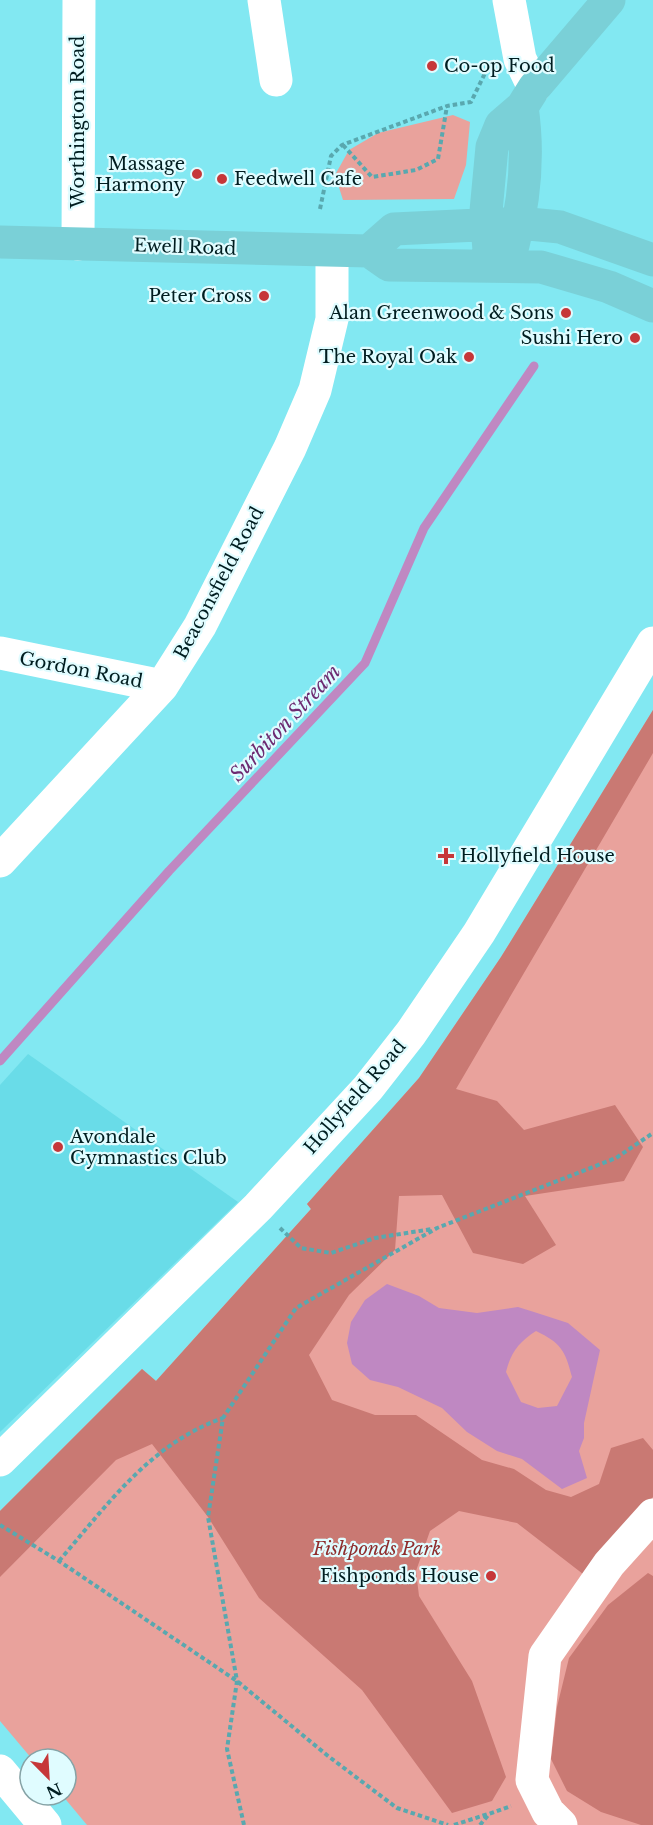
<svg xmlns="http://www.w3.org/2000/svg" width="653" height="1825" font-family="'Libre Baskerville',serif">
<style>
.built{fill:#69dce8}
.green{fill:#e9a29c}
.forest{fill:#c97973}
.water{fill:#bf88c2;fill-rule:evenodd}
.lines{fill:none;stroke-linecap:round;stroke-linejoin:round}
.stream{stroke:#bf88c2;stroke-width:9}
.path{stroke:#59a8af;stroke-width:4;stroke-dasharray:4.5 3;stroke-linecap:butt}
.minor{stroke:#fff;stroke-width:33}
.major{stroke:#7ad0d7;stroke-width:33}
.poi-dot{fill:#c63739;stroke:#e0fcff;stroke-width:2}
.labels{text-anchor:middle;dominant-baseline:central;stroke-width:4.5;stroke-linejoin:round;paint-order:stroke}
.poi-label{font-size:18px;fill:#001d20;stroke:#e0fcff;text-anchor:end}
.street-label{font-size:18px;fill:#001d20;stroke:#e0fcff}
.park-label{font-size:18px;font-style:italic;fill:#8e2c2c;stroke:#e0fcff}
.water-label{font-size:20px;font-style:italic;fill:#6d2b72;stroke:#e0fcff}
</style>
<rect width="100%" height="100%" fill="#82e8f2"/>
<path class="built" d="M28,1054L238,1202L0,1432V1085Z"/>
<path class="green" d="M453,115L470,122L466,165L454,199L343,200L335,175L349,150L378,133Z
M653,710V1825H87L62,1795H66V1759H32L0,1721V1511L142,1369L156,1381L311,1209L307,1204L419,1078L501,957Z"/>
<path class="forest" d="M653,710V753L456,1089L497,1101L524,1130L615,1105L643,1147L624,1181L525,1196L556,1245L523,1264L473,1253L442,1195L399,1196L395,1250L349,1295L309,1355L332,1400L375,1415H416L482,1460L514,1469L546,1490L571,1497L599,1484L611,1448L643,1438L653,1450V1497L583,1574L517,1523L459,1511L430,1531L416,1571L419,1596L472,1681L506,1777L492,1801L452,1813L362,1690L259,1598L208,1517L152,1444L116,1460L0,1577V1511L142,1369L156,1381L311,1209L307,1204L419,1078L501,957Z
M648,1573L653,1576V1825H641L601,1812L567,1791L551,1759L557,1707L569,1658L608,1605Z"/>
<path class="water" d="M387,1284L419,1296L439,1308L477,1313L518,1307L534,1312L568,1323L600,1350L584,1423V1438L579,1451L587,1478L562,1489L522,1459L497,1451L467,1432L442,1408L398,1387L370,1380L352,1364L347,1343L351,1322L365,1300ZM536,1331C561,1343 565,1350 572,1377L557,1406L538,1408L521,1402L506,1372C511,1352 519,1342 536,1331Z"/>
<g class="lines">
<path class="stream" d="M0,1061L169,871L365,663L424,528L534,366"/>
<path class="path" d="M343,145L372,177L416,170L438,159L447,106
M320,209L331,156L342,145L447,106L471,102L488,67
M280,1228L301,1248L331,1253L375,1238L432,1229
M0,1525L59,1561L237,1681L328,1756L397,1808L448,1825
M59,1561C108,1504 150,1444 223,1418
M244,1825L227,1749L237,1681L208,1517L223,1418L296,1308L437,1228L616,1158L653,1133
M454,1825L488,1814
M480,1825L489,1814L511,1806"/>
<path class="minor" d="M264,0L276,80
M509,0L520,59L534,88
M78,244L79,0
M0,653L162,686
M0,861L162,686L200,626L290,448L315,390L332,319V251
M0,1460L258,1207L368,1088L411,1033L479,933L653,643
M0,1771L45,1825
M561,1825L548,1812L532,1780L545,1656L609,1564L653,1515"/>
<path class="major" d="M0,242L369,251L389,265L541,267L609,287L653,306
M513,245C525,199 529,154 522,107
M369,251L394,229L519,223L560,227L653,260
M490,264L486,211L492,147L501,125L522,107L534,88L609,0"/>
</g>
<g class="poi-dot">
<circle cx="432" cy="66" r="6"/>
<circle cx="197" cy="174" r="6"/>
<circle cx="222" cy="179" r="6"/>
<circle cx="264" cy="296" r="6"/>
<circle cx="566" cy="313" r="6"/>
<circle cx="635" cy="338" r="6"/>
<circle cx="469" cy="357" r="6"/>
<path d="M443 847h6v6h6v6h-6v6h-6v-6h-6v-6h6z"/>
<circle cx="58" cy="1147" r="6"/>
<circle cx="491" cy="1576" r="6"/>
</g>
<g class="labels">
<g class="poi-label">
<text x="444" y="66" text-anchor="start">Co-op Food</text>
<text x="185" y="164">Massage<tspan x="185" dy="21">Harmony</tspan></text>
<text x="234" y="179" text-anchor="start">Feedwell Cafe</text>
<text x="252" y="296">Peter Cross</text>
<text x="554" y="313">Alan Greenwood &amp; Sons</text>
<text x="623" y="338">Sushi Hero</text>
<text x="457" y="357">The Royal Oak</text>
<text x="460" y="856" text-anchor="start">Hollyfield House</text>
<text x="70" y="1137" text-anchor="start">Avondale<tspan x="70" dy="21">Gymnastics Club</tspan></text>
<text x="479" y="1576">Fishponds House</text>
</g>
<g class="street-label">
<text transform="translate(78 122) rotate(-90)">Worthington Road</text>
<text transform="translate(185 247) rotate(2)">Ewell Road</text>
<text transform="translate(219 583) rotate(-62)">Beaconsfield Road</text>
<text transform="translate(81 670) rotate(11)">Gordon Road</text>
<text transform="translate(355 1097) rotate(-49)">Hollyfield Road</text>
</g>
<g class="park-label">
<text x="377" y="1549">Fishponds Park</text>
</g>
<g class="water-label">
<text transform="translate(285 723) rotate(-47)">Surbiton Stream</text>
</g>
</g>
<g transform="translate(48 1777) rotate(156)"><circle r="28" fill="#e0fcff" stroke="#86a3a6" stroke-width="1.5"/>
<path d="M0-4.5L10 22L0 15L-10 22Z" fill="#c63739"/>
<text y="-9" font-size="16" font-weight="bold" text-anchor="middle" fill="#001d20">N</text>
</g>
</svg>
